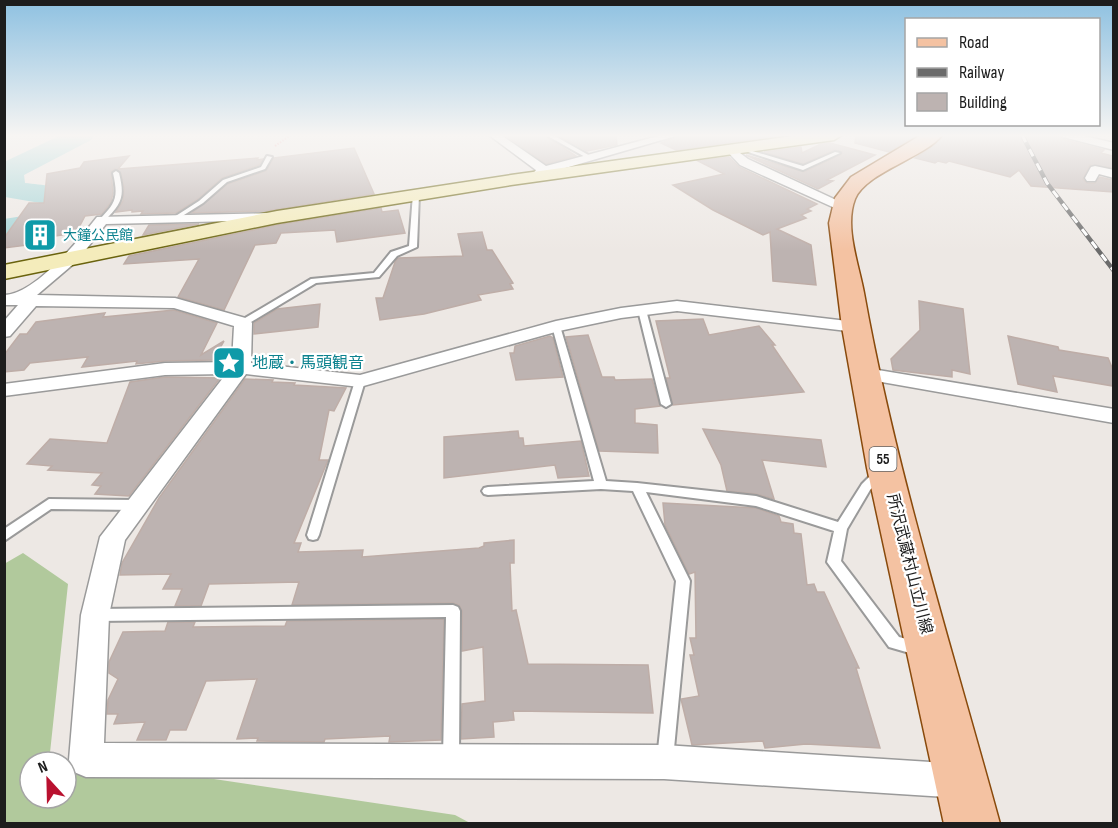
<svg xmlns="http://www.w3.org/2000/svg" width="1118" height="828" font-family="'Sofia Sans Condensed','Noto Sans JP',sans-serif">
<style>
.forest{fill:#b1c99c}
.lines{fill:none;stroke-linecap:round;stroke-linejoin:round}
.river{fill:#a7d5d7;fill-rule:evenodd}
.building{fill:#bdb3b1;stroke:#beada7;stroke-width:1.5}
.lane-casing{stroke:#9a9a9a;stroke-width:4}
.street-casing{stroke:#9a9a9a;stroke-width:3}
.secondary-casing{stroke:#6a630e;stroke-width:3}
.primary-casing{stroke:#894a0c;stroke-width:3}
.path{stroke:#ee747e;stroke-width:2;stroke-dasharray:1.5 1.5;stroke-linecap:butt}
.lane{fill:#fff;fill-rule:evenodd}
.street{fill:#fff;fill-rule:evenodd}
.secondary{fill:#f4ecbb;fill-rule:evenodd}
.primary{fill:#f4c2a2;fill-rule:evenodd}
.rail-casing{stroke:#6b6b6b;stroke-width:4.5}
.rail{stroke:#fff;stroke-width:3;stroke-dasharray:8;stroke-linecap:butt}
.labels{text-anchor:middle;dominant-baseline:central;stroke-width:4.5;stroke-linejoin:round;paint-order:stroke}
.far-culture-label{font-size:14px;fill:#0d838f;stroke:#fff;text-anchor:start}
.shield{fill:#fff;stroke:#616161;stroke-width:1.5}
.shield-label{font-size:15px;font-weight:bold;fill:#1d1d1d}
.culture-label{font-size:16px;fill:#0d838f;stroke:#fff;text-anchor:start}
.street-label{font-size:16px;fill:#1d1d1d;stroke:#fff}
</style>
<rect width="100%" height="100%" fill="#ede8e4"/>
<path class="forest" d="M23,553L68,584L49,762H30V798H66V764L86,760L455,815L470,823H5L4,564Z"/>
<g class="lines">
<path class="river" d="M61,135H95L91,140L24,175L25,183C42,185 62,185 73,200C70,207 68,217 62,222C47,234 23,236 4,239V219L23,216L37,209L40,203L5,197L4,162Z"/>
</g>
<path class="building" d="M505,135H544L576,156L546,164Z
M558,135H616L617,145L587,151Z
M681,135H784L676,150L661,143Z
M856,135H917L889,152L855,143Z
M944,135H1060L1062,139L1104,150L1101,153L1113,156V168L1090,165L1083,179L1087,183H1095L1100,177L1113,180V192L1031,186L1019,170L1010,177L949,161L946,163L938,161L935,163L915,158L935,145Z
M830,143L875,155L827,180L833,181L818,189L746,155L804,172L841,155L842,152L834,150L803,164L764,152L801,147L802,153L821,144Z
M354,148L374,194L266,211L192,213L228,184L266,171L274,158Z
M129,156L118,169L258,158L257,160L263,159L259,165L222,178L198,199L176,213L141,214L143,211L132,212V210L116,212L123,201L124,188L121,173L115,169L111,172L113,193L111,202L102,214L85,216L76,233L55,236L51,242L4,248V238L29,203H44L47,174L80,168L84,162Z
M729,157L739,167L817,204L807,209L811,211L801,215L806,218L777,229L811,245L816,285L773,281L770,232L763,235L713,210L673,185L724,174L698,161Z
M381,208L382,212L398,210L405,233L337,242L335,230L281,233L276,243L255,245L224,310L178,297L199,259L124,264L129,256L277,225Z
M199,224L143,235L149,225Z
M482,232L487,250H492L513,283L510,284L513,289L478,295L481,300L424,314L380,320L376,298H383L395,262L398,258L463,256L458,234Z
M919,301L963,309L970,374L952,370V377L893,370L891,359L920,330Z
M320,304L318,327L254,334V323L277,309Z
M174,310L217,323L201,355L224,341L213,360L165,361L136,364L137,361L82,367L88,357L30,363L24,370L4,372V355L20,334H27L36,322L105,313L103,317Z
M703,319L709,335L759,326L775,345H772L804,392L673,405L666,378H670L656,321Z
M588,335L602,377H614L615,380L652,379L660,406L635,409V423L657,425L658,453L599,451L566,337Z
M550,336L553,338L563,377L516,380L510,353H514L515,346Z
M1008,336L1058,347L1059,350L1108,358L1113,370V386L1053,376L1057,392L1018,384Z
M165,377L220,378L129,496L95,494L101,486L92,485L102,473L48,470L52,466L27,464L50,439L107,443L130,382Z
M245,379L273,380L272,382L295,383L294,385L346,388L334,411L329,410L319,460H328L294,543H301L298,552L363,550L362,557L479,548L484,546V543L514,540V563H510L512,611L516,610L528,664L648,665L653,713L513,711L514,720L493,722L494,737L461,739L462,704L485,701L483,647L462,651V611L459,605L453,603L292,605L299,582L209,584L201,606H175L182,589H163L171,574L120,575L122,563L159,498Z
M703,429L821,440L826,467L762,460L774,499L756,494L727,491L721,465Z
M518,431L519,438H523L524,446L581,441L589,476L558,478L555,465L444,478V437Z
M663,503L756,508L779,516L781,522L793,524L794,533L801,534L807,585L814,584L817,592H824L859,668H856L880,748L806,744L765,748L763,741L692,745L681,699L699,696L690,655H694L690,638H696L695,572L689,574L665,525Z
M444,619L441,740L389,742L390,736L325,739L324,742L257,741L258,738L237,739L257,679L206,681L186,730H170L166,740H137L145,722L114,724L118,714H107L108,700L118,679L109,673V662L123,632L165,631L168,622H195L193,627L285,626L287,621Z"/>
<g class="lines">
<defs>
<path id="lane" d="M546,135H553L592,157L587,158Z
M739,147L803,166L835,152L840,153L803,170L739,149Z
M267,156L272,157L265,169L227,182L203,203L176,220L171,219L199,201L223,180L261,167Z
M116,171L119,173C125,197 122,204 104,221H100V219C117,202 118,196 113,173Z
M416,192L419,194L417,247L397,256L379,277L316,283L246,325H240V321L311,279L374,273L391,252L409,246L413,194Z
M642,307L646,310L671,404L666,407L661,404L638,310Z
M556,323L560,326L606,481L637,483L756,496L838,522L862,484L876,470H884L886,473L870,490L847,529L841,561L899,637L925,644L927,649L925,654L920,656L889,647L827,562L834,531L756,506L646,492L690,581L673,759L671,765L665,767L659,765L657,759L676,581L633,491L601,489L488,495L484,494L482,491L484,488L488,487L594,481L552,326Z
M360,378L365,381L319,535L317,539L313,540L309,539L307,535L355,381Z
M49,499L136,500L140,502L142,505L140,508L136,510L51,509L4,541V529Z
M453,605L458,607L460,611L459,757L457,763L451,765L445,763L443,757L446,617L96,621L91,619L89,615L91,611L96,609Z"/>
<path id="street" d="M489,135H501L546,166L662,135H679L548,173L537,180L531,176L536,170Z
M1062,135H1080L1114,143V150L1063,137Z
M732,147L748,159L849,206L842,210L837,209L740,165L726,150Z
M1095,166L1114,170V178L1099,174L1095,181H1087L1085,178L1091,167Z
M273,213L278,214L280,217L278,220L106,224L77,261L37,295L175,298L249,319L252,323L251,363L360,375L556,321L621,308L677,301L856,322L862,323L865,327L862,331L856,332L677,311L621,318L559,331L360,387L246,374L125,540L109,615L104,743L664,745L962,764L974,769L979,781L974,793L962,798L664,779L86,777L74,772L69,760L81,615L100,537L226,374L165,375L4,396V384L165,363L232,362L234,326L174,308L36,306L10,336L4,337V321L18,305H4V295C34,295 79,240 97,217Z
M866,368L1114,409V423L859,378L856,374L859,370Z"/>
<path id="secondary" d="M800,135H842L834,140L511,185L277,223L4,279V265L277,211L511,175Z"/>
<path id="primary" d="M921,135H942C926,157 866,172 855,199C844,227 859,265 864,293C896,472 952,648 1000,824H944L867,468L842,327L829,223L835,198L851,177Z"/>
</defs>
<use href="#lane" class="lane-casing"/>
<use href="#street" class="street-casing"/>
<use href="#secondary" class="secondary-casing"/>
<use href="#primary" class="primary-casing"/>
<path class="path" d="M275,146L291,135"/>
<use href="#lane" class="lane"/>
<use href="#street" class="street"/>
<use href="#secondary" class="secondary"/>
<use href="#primary" class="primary"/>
<defs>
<path id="rail" d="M1022,135L1047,183L1114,271"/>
</defs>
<use href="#rail" class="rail-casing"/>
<use href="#rail" class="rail"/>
</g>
<linearGradient id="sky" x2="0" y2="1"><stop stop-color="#8ec1e1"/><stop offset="0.54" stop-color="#f7f5f3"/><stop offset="1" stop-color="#f7f5f3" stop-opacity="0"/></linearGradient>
<rect width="1118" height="251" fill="url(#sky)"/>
<defs>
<symbol id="building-square" viewBox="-11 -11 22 22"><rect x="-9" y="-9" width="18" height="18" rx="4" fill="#0f9aa8" stroke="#fff"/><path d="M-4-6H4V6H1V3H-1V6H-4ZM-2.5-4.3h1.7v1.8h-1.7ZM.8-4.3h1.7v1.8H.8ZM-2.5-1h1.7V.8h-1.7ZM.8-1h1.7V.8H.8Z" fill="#fff"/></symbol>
<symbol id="sight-square" viewBox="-11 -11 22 22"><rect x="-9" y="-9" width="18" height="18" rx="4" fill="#0f9aa8" stroke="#fff"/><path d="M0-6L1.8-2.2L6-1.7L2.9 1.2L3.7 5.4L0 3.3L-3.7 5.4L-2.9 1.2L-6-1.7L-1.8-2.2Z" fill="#fff"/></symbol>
</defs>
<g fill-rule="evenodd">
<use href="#building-square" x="21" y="216" width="38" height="38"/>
<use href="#sight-square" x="210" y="344" width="38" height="38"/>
</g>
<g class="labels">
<g class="far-culture-label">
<text x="63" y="235">大鐘公民館</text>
</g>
<rect class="shield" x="869.5" y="447" width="27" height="24" rx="4.5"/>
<g class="shield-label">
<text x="883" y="459">55</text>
</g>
<g class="culture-label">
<text x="252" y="363">地蔵・馬頭観音</text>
</g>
<g class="street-label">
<text transform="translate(909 564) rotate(76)">所沢武蔵村山立川線</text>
</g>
</g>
<rect width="1118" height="828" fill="none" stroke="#1d1d1d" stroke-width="12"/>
<rect x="905" y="18" width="195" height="108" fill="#ffffff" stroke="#a5a5a5" stroke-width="1.5"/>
<rect x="917" y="38" width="30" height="9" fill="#f4c2a2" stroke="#a5a5a5" stroke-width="1.5"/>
<text x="959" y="48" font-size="18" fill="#1d1d1d">Road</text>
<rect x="917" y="68" width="30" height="9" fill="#6b6b6b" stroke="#a5a5a5" stroke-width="1.5"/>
<text x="959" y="78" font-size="18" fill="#1d1d1d">Railway</text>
<rect x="917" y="93" width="30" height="18" fill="#bdb3b1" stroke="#a5a5a5" stroke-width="1.5"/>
<text x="959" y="108" font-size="18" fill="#1d1d1d">Building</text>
<g transform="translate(48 780) rotate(338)"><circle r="28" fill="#ffffff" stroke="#a5a5a5" stroke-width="1.5"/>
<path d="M0-4.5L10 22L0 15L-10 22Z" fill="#b9112f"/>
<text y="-9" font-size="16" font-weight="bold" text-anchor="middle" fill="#1d1d1d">N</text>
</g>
</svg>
